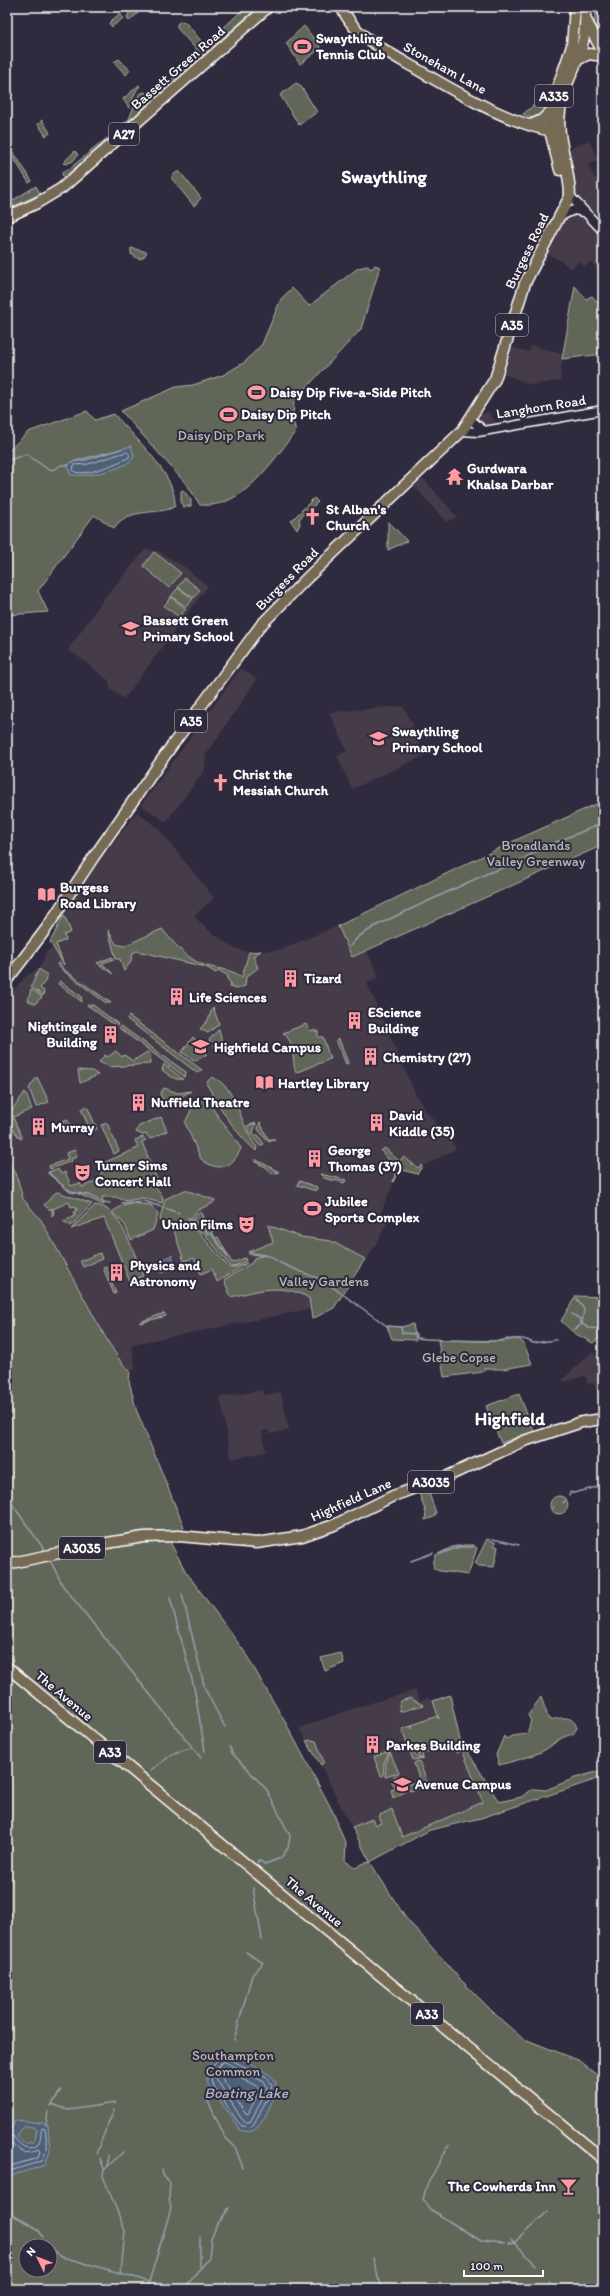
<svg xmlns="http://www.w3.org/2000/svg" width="610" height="2296" font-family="Itim,sans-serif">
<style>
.built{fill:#443a49}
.green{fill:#616658;stroke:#b0b2ac;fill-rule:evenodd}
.water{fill:#4d6077;stroke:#94a0ad;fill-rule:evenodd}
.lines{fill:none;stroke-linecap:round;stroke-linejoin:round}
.shore{stroke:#b8bfc9;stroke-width:1}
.stream{stroke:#94a0ad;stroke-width:1.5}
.minor-casing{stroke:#fff;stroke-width:11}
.major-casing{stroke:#fff;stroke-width:13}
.minor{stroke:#2f2a3d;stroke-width:8}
.major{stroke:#766a54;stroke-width:10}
.labels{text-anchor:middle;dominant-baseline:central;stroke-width:4;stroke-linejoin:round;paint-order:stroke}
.shield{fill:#2f2a3d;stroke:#c1bfc5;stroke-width:1}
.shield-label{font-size:13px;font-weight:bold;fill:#fff}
.poi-label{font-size:14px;font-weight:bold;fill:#fff;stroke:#2f2a3d;text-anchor:start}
.street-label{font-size:14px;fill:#fff;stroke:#2f2a3d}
.park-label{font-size:14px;fill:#b8bab4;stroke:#2f2a3d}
.water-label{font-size:15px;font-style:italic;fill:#afb7c2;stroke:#2f2a3d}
.district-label{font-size:18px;font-weight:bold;fill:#fff;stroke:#2f2a3d}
</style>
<rect width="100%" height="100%" fill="#2f2a3d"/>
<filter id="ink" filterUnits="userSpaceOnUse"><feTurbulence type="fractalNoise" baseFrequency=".025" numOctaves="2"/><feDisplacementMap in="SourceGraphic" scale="8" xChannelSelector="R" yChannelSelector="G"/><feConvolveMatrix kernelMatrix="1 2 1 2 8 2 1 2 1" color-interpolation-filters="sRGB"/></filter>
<g filter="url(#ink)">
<path class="built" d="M589,140L598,160L588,165L593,175L603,186V276L591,262L585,267L580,261L570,269L561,261L548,254L575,193L566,150Z
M531,345L563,354L560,381L531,385L504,374L512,347L529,352Z
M488,411L496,423L485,425L479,421L480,417L482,412L484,414Z
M423,478L439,496L457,517L446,522L414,486Z
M146,549L160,552L186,568L208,586L124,699L110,689L109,681L76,655L67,651L105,597Z
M241,668L257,679L206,755L205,770L166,822L141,805Z
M403,706L414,726L411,727L424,756L352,789L337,756L347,751L329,712Z
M137,812L158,828L214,898L194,916L207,929L234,948L249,952L278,950L338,926L352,957L367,951L379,977L367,983L417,1097L429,1115L449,1137L456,1149L419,1168L417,1174L399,1169L381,1213L390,1218L367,1260H365L334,1308L312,1319L311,1309L139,1343L132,1346L135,1366V1370L130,1371L122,1365L117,1352L108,1342L41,1220L23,1199L16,1173L7,1160V998L26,976L39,969L47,951L52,947L50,942L64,915L97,864Z
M591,1352L603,1360V1386L597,1391L593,1383L588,1384L585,1376L563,1382V1379Z
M262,1390L263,1395L281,1392L289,1430L269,1434L268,1430L262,1431L266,1452L231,1459L220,1397Z
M416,1690L420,1700L429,1698L433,1701L450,1695L462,1750L483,1802L366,1853L345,1815L314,1752L312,1751L299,1728L357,1707Z"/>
<path class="green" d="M131,7H145L129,21L127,18Z
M246,7L252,12L213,47L208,42Z
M597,7H603V40L594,22Z
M120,13L123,18L112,27L109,23Z
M181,21L185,22L209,50L202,56L177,28V24Z
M304,26L321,48L300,64L286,43Z
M194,54L199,60L179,78L174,72Z
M119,59L130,70L126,75L114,62Z
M174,77L177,80L164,91H157Z
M296,83L300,85L317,112L299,125L280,95Z
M139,85L140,86L136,91L129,108L123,99Z
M144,92L151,96V103L111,138L110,136L129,119L139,94Z
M545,101V113C536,118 533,120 523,114L538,102L541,105Z
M42,120L50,133L46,136L38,124Z
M107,138L102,146L64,178L62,174L63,171L69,169Z
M7,142L32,181L29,183L7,147Z
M75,151L78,155L73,161L66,164L63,163Z
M177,172H180L201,198L194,206L172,179V176Z
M36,186L40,194L12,207L7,204Z
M131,248L147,252L143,258L139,259L131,254Z
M375,265L380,267L361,329L294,401L293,421L296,431C273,460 243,510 200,505L188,486L121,411L176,387L193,385L223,375L245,362L262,344L281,299L292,288L309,306L358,268L367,266L372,269Z
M575,286L586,299L592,296L603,308V351L595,355L562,359Z
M87,411L95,420L114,414C133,436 177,475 175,506C163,516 128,506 114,528L94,515L38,591L48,612L7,615V452L28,432Z
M183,490L191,500V506L183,507L181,503V491Z
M314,498L318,502L299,519L300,524L297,530L291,521Z
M388,521L407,541L388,550Z
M154,552L181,573L169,588L143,566Z
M185,578L200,590L194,598L178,587Z
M178,588L193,599L186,607L171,596Z
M171,597L186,609L179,617L164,606Z
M603,801V845L352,957L338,926L516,840Z
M64,915L71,932L64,935L66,940L56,944L64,965L50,942Z
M162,929C172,941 185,957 201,964C216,970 227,967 242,977L249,952L261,951L253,956L258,968L246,977L245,986L237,989L229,987L231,983L227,979L228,976L218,970L216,973L206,967L137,951L133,953L130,963L124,971L120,959H116L108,930L116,944L124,946Z
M112,957L114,959L102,963L113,974L97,963Z
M59,962L63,969L111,1003H106L62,970L57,965Z
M39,969L47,975V979L40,988L44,991L43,996L31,987Z
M60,981L81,996L82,1002L58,984Z
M31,989L42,997L35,1004L28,1001Z
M87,1005H93L118,1024L116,1026Z
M213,1007L219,1024L208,1033L200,1029L208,1020Z
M129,1016L202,1070L197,1073L127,1019Z
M306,1024L310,1031L314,1030L318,1032V1037H323L330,1059L296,1073C291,1058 296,1043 283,1033Z
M121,1026L186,1072L185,1077L119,1028Z
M219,1029L223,1047L217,1049L209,1040Z
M193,1037L207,1054L195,1061L182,1052Z
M339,1039L348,1063L346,1064L336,1040Z
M116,1051L122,1057L124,1055L133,1061L147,1052L150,1054V1064L110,1067L99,1062L105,1055L108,1057Z
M164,1064L183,1079C175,1081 169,1075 162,1070Z
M78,1070L92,1071L98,1075L80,1083Z
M37,1077L49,1102L36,1107L29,1088Z
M212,1077C239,1088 239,1126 257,1147L256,1151C234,1132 220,1108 206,1083Z
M164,1088L178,1093L191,1091L166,1105L160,1094Z
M25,1092L32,1109L13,1117L22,1138L20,1139L7,1121V1117Z
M205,1098L241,1148C233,1168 218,1173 201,1159L185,1123L192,1108Z
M87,1106L97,1129L91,1132L81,1109Z
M161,1117L167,1131L150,1139L146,1134L143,1135L136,1132L139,1126Z
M67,1119L71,1127L62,1131L60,1127L64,1125L62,1121Z
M260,1122L268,1139H275L267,1141L258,1129Z
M107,1123L119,1151L114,1154L101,1125Z
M256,1123L253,1133H250L247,1126Z
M251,1135H258L264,1144L260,1146Z
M143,1137L146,1140L142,1142L158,1182L154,1184L163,1197L162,1203L142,1198L126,1201L116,1197H102L104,1205L67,1189L48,1172L58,1169L61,1174L65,1172L71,1186L80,1183L82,1187C98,1180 101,1181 103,1163L138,1148L135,1140Z
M385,1148L399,1161L404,1157L418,1168L421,1165L422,1167L417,1174L399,1169L393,1182L398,1166L388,1159L381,1151Z
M75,1150L77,1157L71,1159L72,1161L50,1169L49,1166L68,1159L66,1153Z
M255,1159L279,1172L272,1174L266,1167L255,1162Z
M7,1160L16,1173L23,1199L41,1220L108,1342C116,1352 120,1364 130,1371L129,1381L136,1409L184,1527L181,1532L166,1531L169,1540L186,1572L244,1651L288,1727L333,1812L346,1845L345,1861L356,1868L361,1864L370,1862L352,1827L372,1819L375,1825L381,1823L378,1816L392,1809L402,1837L483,1802L462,1750L457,1753L455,1748L451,1750L448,1744L422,1754L423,1758L420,1759L418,1754L420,1751L414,1753L419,1759L413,1760L402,1729L411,1726L412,1729V1725L437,1716L439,1719L433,1701L450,1695L462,1749H466L499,1802L521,1797L533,1789L546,1790L575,1778L603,1770V1777L481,1818L430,1830L370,1862L405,1917L459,1978L497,2016L522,2038L578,2060L603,2080V2289H7ZM26,2246H50V2270H26Z
M320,1174L346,1180L344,1183C339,1180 331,1181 324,1178Z
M299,1181L317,1187L316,1191L297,1185Z
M185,1190L215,1200L213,1203L198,1210L184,1225L162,1227L160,1218L165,1199Z
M58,1192L92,1204L71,1226L63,1221L75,1216L74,1212L77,1210L75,1206L71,1207L69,1202L53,1209L54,1213L52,1216V1208L50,1210L44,1205L55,1193Z
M131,1203L151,1205L158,1214L153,1230L131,1240L125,1225L112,1212L123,1205Z
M95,1205C120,1205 136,1258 143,1276L130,1282L104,1218L71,1229Z
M200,1211L208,1229L211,1228L215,1238L218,1237L232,1263L245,1258L246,1261L232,1267L229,1265L204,1233L188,1225Z
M268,1225L301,1237L331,1241L365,1259L334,1308L312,1319L309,1298C282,1283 260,1290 231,1297L224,1280L253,1262L254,1258L265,1255L248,1252L273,1242Z
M186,1227L199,1232L228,1267L232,1268L247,1263L217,1282L212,1269L201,1274L194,1258L184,1261L173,1228Z
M100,1253L102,1259L83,1267L80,1261Z
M106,1267L116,1293L114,1294L103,1268Z
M576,1296L603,1297V1335L593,1343L574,1333L561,1321Z
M164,1313L166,1316L140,1323V1322Z
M413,1324L416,1340L392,1339L387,1326L401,1327Z
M507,1339H519L524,1344L532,1364L503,1369H484L483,1372L444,1377L438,1340C453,1340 496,1343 507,1339Z
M519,1394L534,1431L501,1443L486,1406Z
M428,1490L436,1513L434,1517L425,1520L426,1513L419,1493Z
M550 1505a9 9 0 1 1 18 0a9 9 0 1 1-18 0Z
M487,1539L495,1542V1546L498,1547L494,1567L479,1566L475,1563Z
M464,1545H473L477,1548L468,1575L440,1571L434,1569L433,1563L436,1555L452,1547Z
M341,1653L344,1663L325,1671L321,1658Z
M541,1697L549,1720C560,1718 573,1714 577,1728L573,1734C556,1738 554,1746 541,1752C528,1758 513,1761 499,1765L496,1755L504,1736L506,1739L512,1736L527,1734L531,1721L528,1715Z
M410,1698L423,1705L400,1712L399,1705L401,1701Z
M312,1740L316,1741L324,1762L321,1765L306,1741Z
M389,1751L384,1763L383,1775L381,1776L374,1757Z
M390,1752L399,1773L385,1777L386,1763Z
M419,1761L429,1787L426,1789L422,1787L414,1763Z
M392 1781a5 5 0 1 1 10 0a5 5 0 1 1-10 0Z
M419,1780L421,1788L409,1791L407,1785Z
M403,1786L405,1792L393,1798L391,1790Z"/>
<path class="water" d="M131,446L134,456C130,469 82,479 70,474L68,465L72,462L87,460Z
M172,1255L175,1267L161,1273L160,1271L169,1267L163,1259Z
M221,2053H228C239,2059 269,2070 275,2081C279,2090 263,2126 254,2130C249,2133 245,2131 240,2130L208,2084C205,2071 208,2060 221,2053Z
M16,2120L42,2123L48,2126L50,2151L45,2165L7,2177V2135ZM24,2126L33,2127L37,2130L35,2140C27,2146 21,2143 17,2135Z"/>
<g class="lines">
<path class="shore" d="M127,452L130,455L128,458C116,463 85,478 73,471L74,465L88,464Z
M222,2057L227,2058L267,2078L272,2084L270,2095L252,2127L242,2126L237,2121L212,2083C209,2072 212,2062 222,2057Z
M225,2062L264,2082L267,2086L266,2093L250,2122H245L241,2118L217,2080L216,2070L221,2063Z
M225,2069L261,2088L248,2114L245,2113L222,2078V2072Z
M7,2136H13C18,2144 29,2154 38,2143C42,2138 40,2133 42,2128L45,2129C47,2139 47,2152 42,2161L7,2172
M7,2141C18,2143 19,2160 38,2149L40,2151L38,2158L7,2167"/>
<path class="stream" d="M268,421L269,412
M7,461L26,454L49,470L55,469L61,465H69
M72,462L121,449
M350,946L358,937L379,924L486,874L513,864L549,845L603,823
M48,1173L70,1192L89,1195L103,1202L110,1203
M122,1203L144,1201L179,1213
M188,1218L203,1227L208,1234L211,1233L228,1257
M249,1254L270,1256L280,1263L324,1281L387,1326L401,1327L402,1333L416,1334L417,1338C444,1341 470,1340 497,1341C510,1342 519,1334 533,1343L556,1340
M577,1299L584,1309L582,1324
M572,1314L580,1319L581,1323
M574,1330L582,1324L589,1328L603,1329
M569,1495L570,1492L574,1493L597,1487L603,1479
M7,1497L46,1552
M563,1503L566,1500
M551,1509L554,1507
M493,1539L519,1545
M440,1554L459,1547H473
M50,1560L63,1586L201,1758
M411,1561L433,1553
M182,1594L205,1689L225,1727
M170,1598L194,1687L205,1751
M230,1747L232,1753L267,1790L290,1836L288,1848L281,1858L265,1864L258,1860L257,1863
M151,1770L174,1753L191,1748
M253,1888L262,1939
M234,2040L252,1975L263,1963L246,1952
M210,2094L206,2097L225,2137L235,2147L243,2168
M52,2104L68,2110L116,2103
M51,2106L61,2090
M46,2125L48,2112
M107,2126L114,2110
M449,2145L427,2185L423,2199L428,2208L481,2241L504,2243
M123,2152L104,2170L103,2176L125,2231L121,2273L149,2282
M96,2154L106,2129
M108,2155V2165
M100,2158L104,2169
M7,2212L38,2229L43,2237
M200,2237V2267
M511,2239L536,2265
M45,2241L59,2256L120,2273
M508,2243L515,2242L548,2211
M373,2258L381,2289
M549,2282L552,2289
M147,2289L171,2208L169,2199L170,2183L163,2174L162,2169
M184,2289L209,2258L211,2239L217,2225L229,2208"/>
<defs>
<path id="minor" d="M570,196L603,231
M559,217L574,210L584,212
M470,419L483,430
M462,431L478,432L603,410"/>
<path id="major" d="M341,7C346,16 351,25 359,32C375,46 396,57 415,68C454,91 515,127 559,132
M586,20L602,51
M577,60L589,54L603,56
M531,125L542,120L552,110
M560,170L550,131L551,117L555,95L572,46L575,7
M7,217L37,203L62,188L268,7
M7,980L46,929L93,858L173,744L261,625L307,578L462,431L495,379L525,283L570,196C570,167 556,140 560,111C562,91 572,74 579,56C585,40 586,23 585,7
M7,1564L107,1543L144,1537L179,1536L257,1543L302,1536L334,1525L393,1496L448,1476L524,1441L582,1422L603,1419
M7,1667L603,2159"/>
</defs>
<use href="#minor" class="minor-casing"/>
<use href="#major" class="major-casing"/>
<use href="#minor" class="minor"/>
<use href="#major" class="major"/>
</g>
</g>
<defs>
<symbol id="stadium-bare" viewBox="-9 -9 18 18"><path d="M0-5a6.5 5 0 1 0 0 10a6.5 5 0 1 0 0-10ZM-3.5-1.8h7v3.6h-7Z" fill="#ff9aa2" stroke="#2f2a3d" stroke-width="2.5" paint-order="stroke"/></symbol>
<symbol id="temple-bare" viewBox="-9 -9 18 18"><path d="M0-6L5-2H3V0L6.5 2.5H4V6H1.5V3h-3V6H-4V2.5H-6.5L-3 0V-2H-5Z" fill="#ff9aa2" stroke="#2f2a3d" stroke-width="2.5" paint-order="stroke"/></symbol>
<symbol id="church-bare" viewBox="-9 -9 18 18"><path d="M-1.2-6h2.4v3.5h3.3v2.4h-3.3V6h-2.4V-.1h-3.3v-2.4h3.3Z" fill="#ff9aa2" stroke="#2f2a3d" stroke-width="2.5" paint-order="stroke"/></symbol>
<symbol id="school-bare" viewBox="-9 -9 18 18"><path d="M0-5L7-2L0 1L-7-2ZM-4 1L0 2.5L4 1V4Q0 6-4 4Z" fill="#ff9aa2" stroke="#2f2a3d" stroke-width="2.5" paint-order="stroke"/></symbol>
<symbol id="library-bare" viewBox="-9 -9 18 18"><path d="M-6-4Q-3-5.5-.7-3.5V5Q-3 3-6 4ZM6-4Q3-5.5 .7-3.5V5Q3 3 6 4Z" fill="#ff9aa2" stroke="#2f2a3d" stroke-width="2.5" paint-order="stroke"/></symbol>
<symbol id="building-bare" viewBox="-9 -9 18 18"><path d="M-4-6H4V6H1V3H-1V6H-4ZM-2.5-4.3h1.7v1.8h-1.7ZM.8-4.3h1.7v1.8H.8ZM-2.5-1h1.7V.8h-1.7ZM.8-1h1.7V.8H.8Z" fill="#ff9aa2" stroke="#2f2a3d" stroke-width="2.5" paint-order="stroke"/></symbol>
<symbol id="university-bare" viewBox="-9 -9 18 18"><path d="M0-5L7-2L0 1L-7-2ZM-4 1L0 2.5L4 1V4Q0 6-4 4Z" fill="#ff9aa2" stroke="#2f2a3d" stroke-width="2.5" paint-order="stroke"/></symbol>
<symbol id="theatre-bare" viewBox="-9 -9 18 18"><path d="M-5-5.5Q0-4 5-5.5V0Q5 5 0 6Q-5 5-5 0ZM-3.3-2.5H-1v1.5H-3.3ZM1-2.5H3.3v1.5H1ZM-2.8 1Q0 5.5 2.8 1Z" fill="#ff9aa2" stroke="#2f2a3d" stroke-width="2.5" paint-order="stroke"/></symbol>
<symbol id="bar-bare" viewBox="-9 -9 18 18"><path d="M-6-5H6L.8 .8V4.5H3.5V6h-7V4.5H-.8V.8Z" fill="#ff9aa2" stroke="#2f2a3d" stroke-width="2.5" paint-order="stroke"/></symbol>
</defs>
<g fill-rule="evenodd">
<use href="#stadium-bare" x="290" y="34" width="25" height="25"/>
<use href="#stadium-bare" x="244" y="380" width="25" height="25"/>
<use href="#stadium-bare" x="216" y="402" width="25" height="25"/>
<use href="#temple-bare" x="442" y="464" width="25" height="25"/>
<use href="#church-bare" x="300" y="504" width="25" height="25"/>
<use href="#school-bare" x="118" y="616" width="25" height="25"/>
<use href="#school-bare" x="366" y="726" width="25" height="25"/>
<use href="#church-bare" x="208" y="770" width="25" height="25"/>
<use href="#library-bare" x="34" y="882" width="25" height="25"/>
<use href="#building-bare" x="278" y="966" width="25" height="25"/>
<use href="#building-bare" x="164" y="984" width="25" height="25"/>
<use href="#building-bare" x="342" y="1008" width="25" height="25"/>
<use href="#building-bare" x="98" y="1022" width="25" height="25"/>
<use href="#university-bare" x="188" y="1034" width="25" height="25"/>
<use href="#building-bare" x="358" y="1044" width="25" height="25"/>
<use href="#library-bare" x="252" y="1070" width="25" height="25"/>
<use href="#building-bare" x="126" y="1090" width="25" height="25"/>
<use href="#building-bare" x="364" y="1110" width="25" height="25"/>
<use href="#building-bare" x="26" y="1114" width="25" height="25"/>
<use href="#building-bare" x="302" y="1146" width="25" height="25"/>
<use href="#theatre-bare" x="70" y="1160" width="25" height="25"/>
<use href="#stadium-bare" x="300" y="1196" width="25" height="25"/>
<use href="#theatre-bare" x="234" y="1212" width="25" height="25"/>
<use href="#building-bare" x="104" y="1260" width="25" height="25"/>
<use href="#building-bare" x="360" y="1732" width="25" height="25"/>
<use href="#university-bare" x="390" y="1772" width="25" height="25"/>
<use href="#bar-bare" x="556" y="2174" width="25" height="25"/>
</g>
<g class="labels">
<g class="shield">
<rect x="535" y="85" width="38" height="22" rx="3"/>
<rect x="109" y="123" width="30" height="22" rx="3"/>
<rect x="496" y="314" width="32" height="22" rx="3"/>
<rect x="175" y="710" width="32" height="22" rx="3"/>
<rect x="408" y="1471" width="46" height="22" rx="3"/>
<rect x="59" y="1537" width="46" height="22" rx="3"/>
<rect x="94" y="1741" width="32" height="22" rx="3"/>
<rect x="411" y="2003" width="32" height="22" rx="3"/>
</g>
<g class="shield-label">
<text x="554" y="96">A335</text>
<text x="124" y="134">A27</text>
<text x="512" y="325">A35</text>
<text x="191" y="721">A35</text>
<text x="431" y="1482">A3035</text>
<text x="82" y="1548">A3035</text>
<text x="110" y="1752">A33</text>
<text x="427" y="2014">A33</text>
</g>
<g class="poi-label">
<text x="316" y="38">Swaythling<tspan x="316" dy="16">Tennis Club</tspan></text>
<text x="270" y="392">Daisy Dip Five-a-Side Pitch</text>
<text x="241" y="414">Daisy Dip Pitch</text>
<text x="467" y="468">Gurdwara<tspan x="467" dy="16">Khalsa Darbar</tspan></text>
<text x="326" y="509">St Alban's<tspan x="326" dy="16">Church</tspan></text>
<text x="143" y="620">Bassett Green<tspan x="143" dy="16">Primary School</tspan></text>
<text x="392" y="731">Swaythling<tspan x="392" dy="16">Primary School</tspan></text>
<text x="233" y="774">Christ the<tspan x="233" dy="16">Messiah Church</tspan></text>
<text x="60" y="887">Burgess<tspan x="60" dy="16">Road Library</tspan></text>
<text x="304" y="978">Tizard</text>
<text x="189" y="997">Life Sciences</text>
<text x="368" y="1012">EScience<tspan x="368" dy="16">Building</tspan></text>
<text x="97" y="1026" text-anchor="end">Nightingale<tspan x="97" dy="16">Building</tspan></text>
<text x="214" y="1047">Highfield Campus</text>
<text x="383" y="1057">Chemistry (27)</text>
<text x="278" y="1083">Hartley Library</text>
<text x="151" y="1102">Nuffield Theatre</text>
<text x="389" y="1115">David<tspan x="389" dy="16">Kiddle (35)</tspan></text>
<text x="51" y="1127">Murray</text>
<text x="328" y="1150">George<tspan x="328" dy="16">Thomas (37)</tspan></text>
<text x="95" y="1165">Turner Sims<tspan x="95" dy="16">Concert Hall</tspan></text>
<text x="325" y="1201">Jubilee<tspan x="325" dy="16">Sports Complex</tspan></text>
<text x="233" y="1224" text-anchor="end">Union Films</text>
<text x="130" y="1265">Physics and<tspan x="130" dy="16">Astronomy</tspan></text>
<text x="386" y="1745">Parkes Building</text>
<text x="415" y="1784">Avenue Campus</text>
<text x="556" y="2186" text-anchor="end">The Cowherds Inn</text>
</g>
<g class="street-label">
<text transform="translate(178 68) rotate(-41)">Bassett Green Road</text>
<text transform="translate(445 68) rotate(29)">Stoneham Lane</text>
<text transform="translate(527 251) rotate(-64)">Burgess Road</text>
<text transform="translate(541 407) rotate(-9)">Langhorn Road</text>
<text transform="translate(287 579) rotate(-45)">Burgess Road</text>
<text transform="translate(351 1500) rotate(-24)">Highfield Lane</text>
<text transform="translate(64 1696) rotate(40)">The Avenue</text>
<text transform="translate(314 1902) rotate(40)">The Avenue</text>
</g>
<g class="park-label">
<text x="221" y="435">Daisy Dip Park</text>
<text x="536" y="845">Broadlands<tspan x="536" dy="16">Valley Greenway</tspan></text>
<text x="324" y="1281">Valley Gardens</text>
<text x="459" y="1357">Glebe Copse</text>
<text x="233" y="2055">Southampton<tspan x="233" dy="16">Common</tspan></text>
</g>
<g class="water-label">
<text x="246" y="2093">Boating Lake</text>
</g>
<g class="district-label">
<text x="384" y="177">Swaythling</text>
<text x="510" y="1419">Highfield</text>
</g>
</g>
<rect width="610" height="2296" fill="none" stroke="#2f2a3d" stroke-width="24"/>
<rect x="12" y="12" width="586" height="2272" fill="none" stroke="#fff" stroke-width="1.5" filter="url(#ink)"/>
<g transform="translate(38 2258) rotate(313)"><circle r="19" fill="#2f2a3d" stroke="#827f8b"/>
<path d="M0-3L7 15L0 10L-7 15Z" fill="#ff9aa2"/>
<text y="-6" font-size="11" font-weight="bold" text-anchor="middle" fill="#ffffff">N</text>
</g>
<path d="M464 2270v6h79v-6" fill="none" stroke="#ffffff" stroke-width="2"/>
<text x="470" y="2270" font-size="12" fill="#ffffff" stroke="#2f2a3d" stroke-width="3" paint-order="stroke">100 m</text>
</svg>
